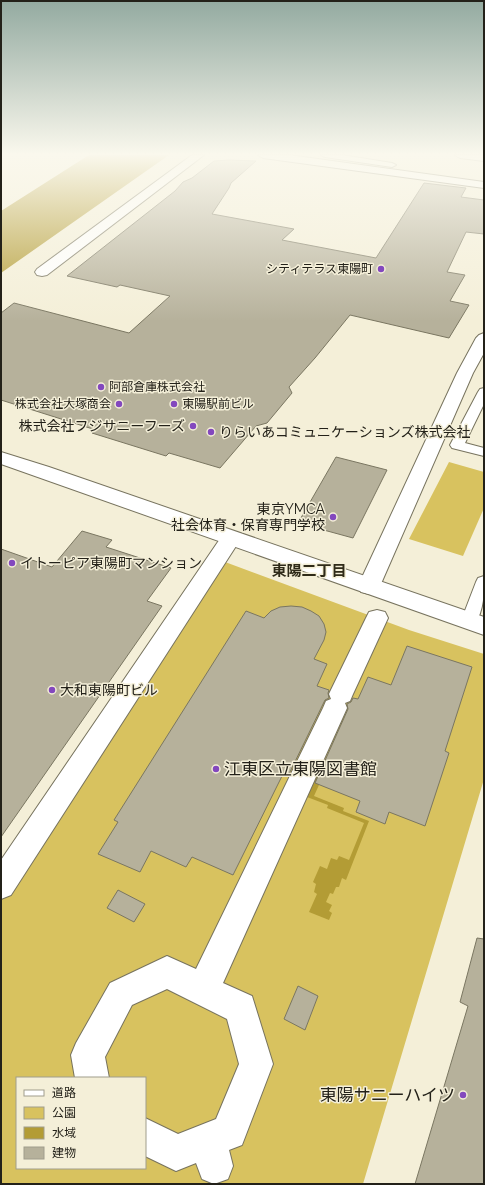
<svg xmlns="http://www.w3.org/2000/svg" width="485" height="1185" font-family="Raleway,'Noto Sans JP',sans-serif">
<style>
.green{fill:#d8c25f;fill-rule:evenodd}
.water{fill:#b39c35}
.building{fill:#b6b19b;stroke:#7a7661}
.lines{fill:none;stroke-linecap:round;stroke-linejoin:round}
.lane-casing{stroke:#77735e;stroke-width:2}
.street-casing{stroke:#77735e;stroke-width:2}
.secondary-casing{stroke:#77735e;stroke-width:2}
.lane{fill:#fff;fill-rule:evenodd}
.street{fill:#fff;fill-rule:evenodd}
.secondary{fill:#fff;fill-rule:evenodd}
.poi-dot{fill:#8348be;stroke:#f4efd8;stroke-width:1.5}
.labels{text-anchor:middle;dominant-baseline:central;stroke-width:3;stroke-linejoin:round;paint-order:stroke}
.far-poi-label{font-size:12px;fill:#232119;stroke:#f4efd8;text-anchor:end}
.poi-label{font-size:14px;fill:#232119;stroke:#f4efd8;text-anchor:start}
.neighbourhood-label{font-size:15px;font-weight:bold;fill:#2f2b19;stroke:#f4efd8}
.near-poi-label{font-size:17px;fill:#232119;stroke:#f4efd8;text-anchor:start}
</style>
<rect width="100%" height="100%" fill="#f4efd8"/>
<path class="green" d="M449,462L484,472V508L463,556L409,539Z
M217,559L409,630L484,654V779L363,1184H1V885ZM17,1078H145V1168H17Z"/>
<path class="water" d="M89,155H169L1,273V211Z
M323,763L328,765L314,796L344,808L343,811L369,821L346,880L342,878L339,887H336L333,894L330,893L326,902L332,905L329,911L332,913L329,920L309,912L317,894L314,892L316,884L313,882L320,866L327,869L331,858L337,860L339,856L349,860L364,823L327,808L328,805L307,797Z"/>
<path class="building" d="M229,160L256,161L231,183L229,188L212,214L294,229L282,240L376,258L424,183L466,188L461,197L484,200V234L466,232L447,272L465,275L450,301L469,305L449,338L350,315L315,358L289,387L292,393L267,423L256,426L220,468L169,453L166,456L92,433L96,430L1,400V313L14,303L129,333L170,296L120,285L117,287L67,276L175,191L183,182L192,178L214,161Z
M336,457L387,470L353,538L298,523Z
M82,531L112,540L106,547L171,568L147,601L162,606L1,837V549L52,567Z
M291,606L302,607L311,611L319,616L324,624L326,632L324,640L314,659L327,664L317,686L329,690L328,693L329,698L325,700L289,774L284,772L233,875L192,857L186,867L151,851L140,872L98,854L118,822L114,820L246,611L264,618L271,611L280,607Z
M407,646L472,667L445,751L449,753L425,826L389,812L385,824L356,812L360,801L315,783L348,709L347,704L351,702L353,698L358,699L368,677L391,685Z
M118,890L145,904L134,922L107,908Z
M477,938L484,939V1184H415L468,1006L460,1002Z
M298,986L318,996L305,1030L284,1019Z"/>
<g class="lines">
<defs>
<path id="lane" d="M321,155H342L392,163L396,165L392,167L325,157Z
M484,388V404L465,443L484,448V456L452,448L450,445L478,392L480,389Z
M484,576C484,595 484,608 475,625L469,627L463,625L461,621L476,582L478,578Z"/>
<path id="street" d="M192,155H204L47,275L42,276L37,275L35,272L37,269Z
M258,155H289L484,182V188L263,158Z
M455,155H484V161L460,158Z
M484,333V353L473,373L380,586L377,592L369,594L361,592L358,586L457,373L476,338L479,335Z
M231,531L238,533L241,538L238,543L11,895L1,899V860L224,533Z
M377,610L385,612L388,618L353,694L350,701L345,703L347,708L223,983L252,996L273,1064L242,1145L229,1150L233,1166L228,1179L214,1184L202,1179L196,1163L176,1171L145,1156V1118L178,1134L216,1119L239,1064L227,1019L167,989L132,1005L105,1057L109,1078H75L71,1055L76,1043L110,983L167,956L196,969L323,708L326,701L331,699L329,694L366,618L369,612Z"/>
<path id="secondary" d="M1,452L49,467L484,617V635L1,464Z"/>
</defs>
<use href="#lane" class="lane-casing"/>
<use href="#street" class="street-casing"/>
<use href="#secondary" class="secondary-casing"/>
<use href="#lane" class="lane"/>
<use href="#street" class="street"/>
<use href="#secondary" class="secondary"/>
</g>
<linearGradient id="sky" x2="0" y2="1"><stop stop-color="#93aaa0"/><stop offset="0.48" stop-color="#faf8ed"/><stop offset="1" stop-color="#faf8ed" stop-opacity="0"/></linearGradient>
<rect width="485" height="321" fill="url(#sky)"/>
<g class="poi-dot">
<circle cx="381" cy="269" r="4"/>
<circle cx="101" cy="387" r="4"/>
<circle cx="119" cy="404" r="4"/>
<circle cx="174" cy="404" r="4"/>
<circle cx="193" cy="426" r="4"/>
<circle cx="211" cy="432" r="4"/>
<circle cx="333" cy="517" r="4"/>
<circle cx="12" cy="563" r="4"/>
<circle cx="52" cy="690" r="4"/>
<circle cx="216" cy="769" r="4"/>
<circle cx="463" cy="1095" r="4"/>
</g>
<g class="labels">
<g class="far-poi-label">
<text x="373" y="269">シティテラス東陽町</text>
<text x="109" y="387" text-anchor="start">阿部倉庫株式会社</text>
<text x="111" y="404">株式会社大塚商会</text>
<text x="182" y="404" text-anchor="start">東陽駅前ビル</text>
</g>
<g class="poi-label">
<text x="185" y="426" text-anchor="end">株式会社フジサニーフーズ</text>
<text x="219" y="432">りらいあコミュニケーションズ株式会社</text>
<text x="325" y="509" text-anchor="end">東京YMCA<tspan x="325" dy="16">社会体育・保育専門学校</tspan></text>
<text x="20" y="563">イトーピア東陽町マンション</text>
<text x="60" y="690">大和東陽町ビル</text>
</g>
<g class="neighbourhood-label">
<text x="309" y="571">東陽二丁目</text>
</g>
<g class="near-poi-label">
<text x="224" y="769">江東区立東陽図書館</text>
<text x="455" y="1095" text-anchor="end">東陽サニーハイツ</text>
</g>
</g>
<rect width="485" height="1185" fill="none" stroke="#232119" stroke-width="4"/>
<rect x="16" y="1077" width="130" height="92" fill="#f4efd8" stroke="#a09d8c"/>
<rect x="24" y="1090" width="20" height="6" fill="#ffffff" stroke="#a09d8c"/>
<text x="52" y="1097" font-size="12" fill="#232119">道路</text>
<rect x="24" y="1107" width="20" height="12" fill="#d8c25f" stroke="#a09d8c"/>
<text x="52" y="1117" font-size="12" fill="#232119">公園</text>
<rect x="24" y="1127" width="20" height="12" fill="#b39c35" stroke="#a09d8c"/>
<text x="52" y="1137" font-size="12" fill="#232119">水域</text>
<rect x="24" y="1147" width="20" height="12" fill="#b6b19b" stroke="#a09d8c"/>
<text x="52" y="1157" font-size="12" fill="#232119">建物</text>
</svg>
